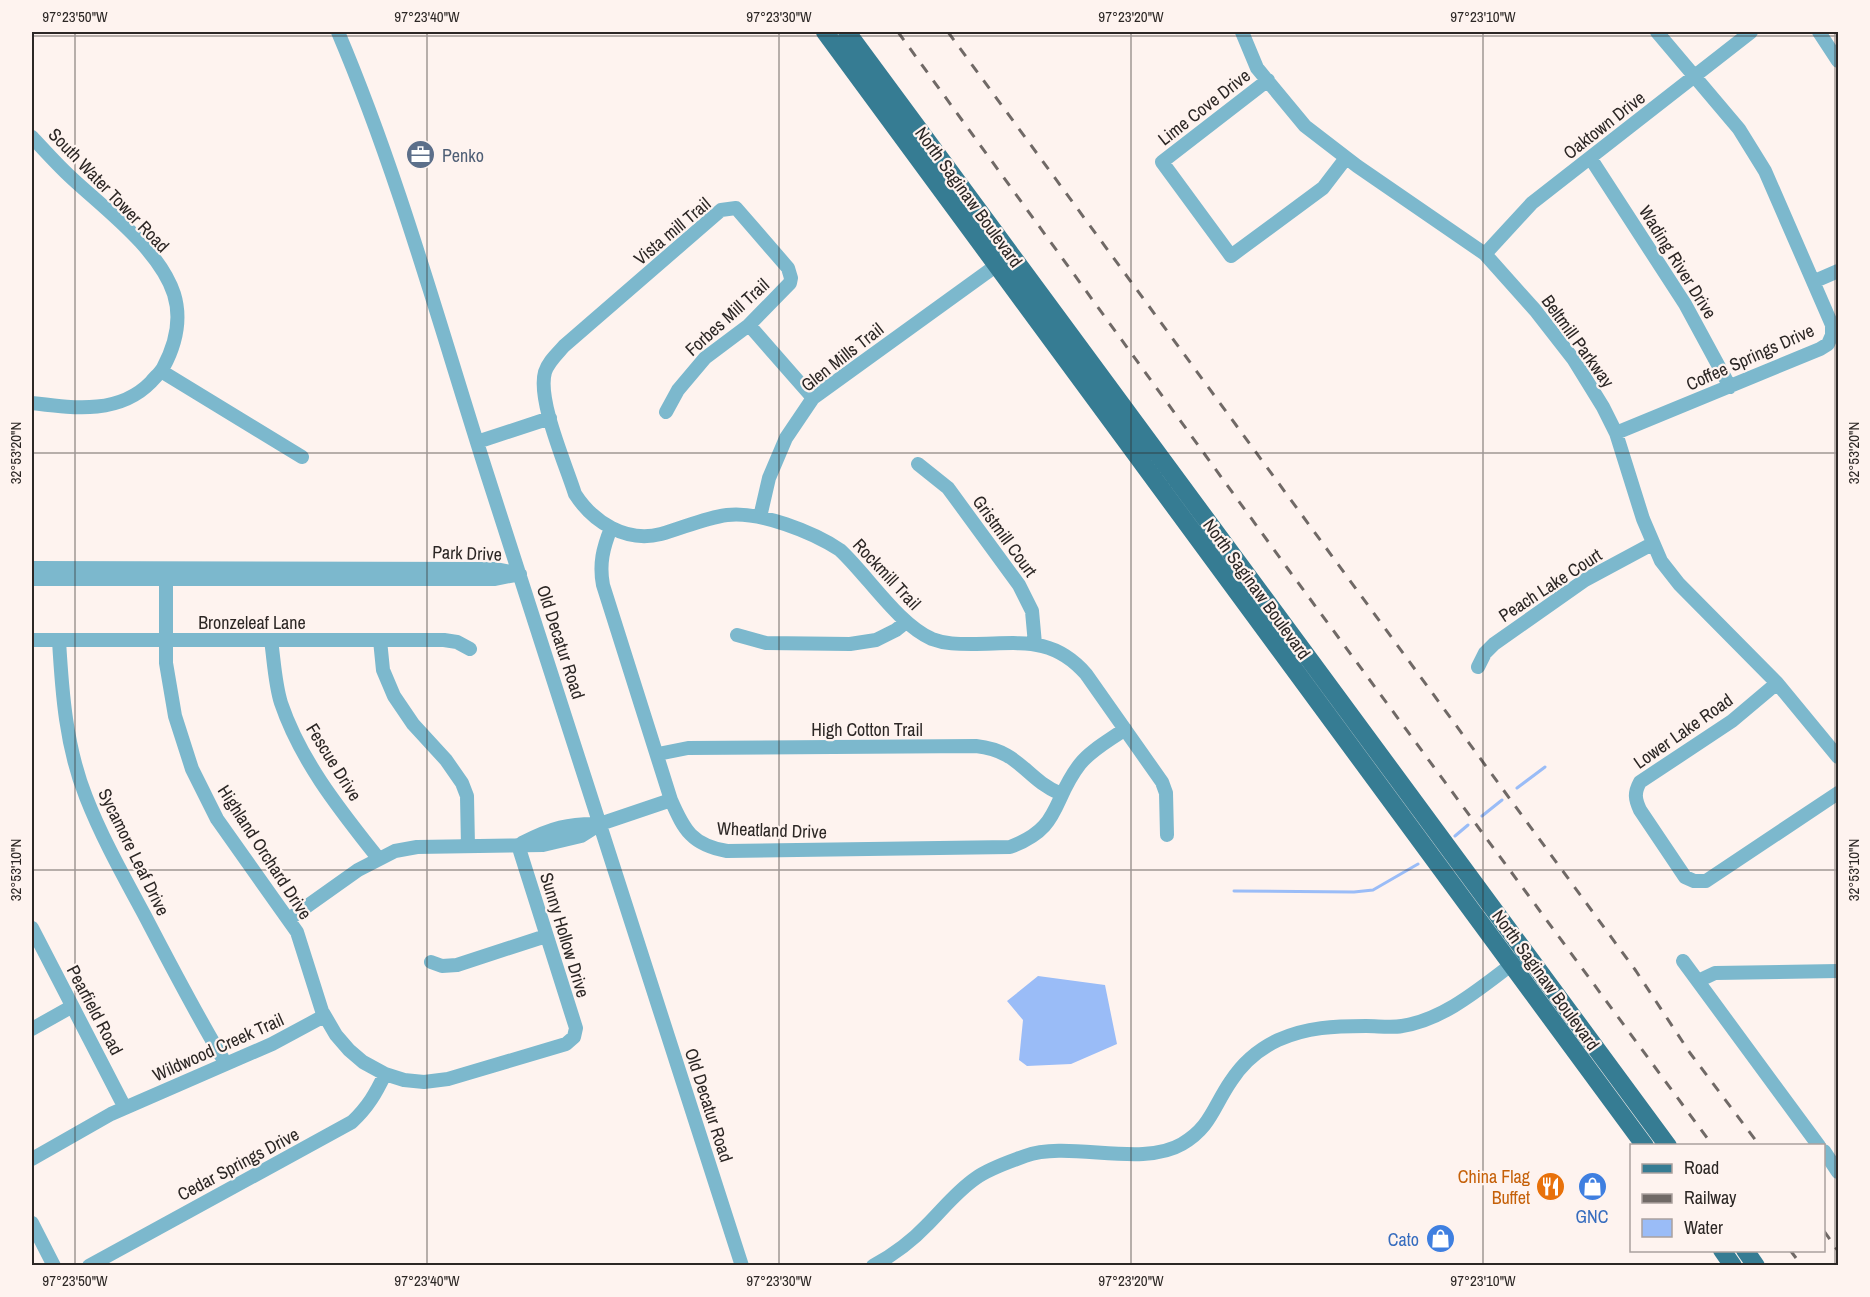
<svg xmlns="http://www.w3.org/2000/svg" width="1870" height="1297" font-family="'Archivo Narrow',sans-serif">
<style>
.water{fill:#9abcf7}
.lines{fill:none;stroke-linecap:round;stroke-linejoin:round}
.stream{stroke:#9abcf7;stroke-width:3}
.minor{stroke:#7cb8cd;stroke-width:14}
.major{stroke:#367c93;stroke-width:18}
.rail{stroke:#706966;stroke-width:3;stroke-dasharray:10 10;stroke-linecap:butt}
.ticks{fill:none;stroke:#2c2725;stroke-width:1.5;stroke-opacity:0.45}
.labels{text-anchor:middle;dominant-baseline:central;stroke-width:4.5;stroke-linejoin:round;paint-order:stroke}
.street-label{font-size:18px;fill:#2c2725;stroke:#fef3ef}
.service-label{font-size:18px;fill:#4e5e75;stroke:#fef3ef;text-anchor:start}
.food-label{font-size:18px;fill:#c56008;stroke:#fef3ef;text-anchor:end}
.shop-label{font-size:18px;fill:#366cbe;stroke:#fef3ef}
.neatline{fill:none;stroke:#2c2725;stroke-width:2}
.ticks-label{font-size:15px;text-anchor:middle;fill:#2c2725}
</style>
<rect width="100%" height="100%" fill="#fef3ef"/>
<path class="water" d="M1038,976L1105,985L1117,1044L1071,1064L1027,1066L1019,1060L1023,1020L1007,1001Z"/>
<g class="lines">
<path class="stream" d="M1517,788L1545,767
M1482,816L1502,800
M1455,836L1468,825
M1234,891L1354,892L1373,890L1418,864"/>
<path class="minor" d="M338,32C399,176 440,327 488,477C573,739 657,1003 742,1266
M1242,32L1257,68L1305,126L1357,166L1485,254L1535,310L1574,360L1603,407L1616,433L1643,519L1661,561L1679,584L1777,683L1838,757
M1819,32L1838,61
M1268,80L1162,162L1231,256L1323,188L1346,158
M32,137C46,152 60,168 76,182C109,212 160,251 174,294C182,320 176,344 163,368C160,373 155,377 151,382C119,415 73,408 32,403
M1591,159L1685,304L1730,387
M1485,254L1532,203L1751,32
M1815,281L1838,271
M749,325L813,398
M161,371L302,457
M666,412L678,390L705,358L749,325L790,283L791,278L788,268L736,208L721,210L564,346C557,354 548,362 545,372C537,400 566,465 575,494C593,522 626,543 661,534C683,528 704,518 727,515C760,511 813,532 840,550C868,576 898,624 932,639C945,644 958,644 972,644C1018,644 1052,635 1086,674L1162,782L1166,793L1167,835
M1616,433L1820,349L1828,344L1832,335V325L1765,171L1739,129L1657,32
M477,442L550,418
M918,464L948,488L1019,585L1032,611L1035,644
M760,517L769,478L786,438L813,398L997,265
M611,528C603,548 599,564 603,585L671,800C684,830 692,845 727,851L1010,847C1062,828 1051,801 1080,764C1091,750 1110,740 1125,729
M32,568L496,569L520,574
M166,569V663L175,716L192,769L217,819L297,932L322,1011L336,1035L349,1050L363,1062L385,1074L404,1080L424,1082L448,1079L566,1044L574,1037L576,1028L518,845
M32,579H494L515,575
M737,635L766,643L850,644L876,640L896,630L906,622
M32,640H444L457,642L470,649
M59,640C62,693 66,747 86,797C102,838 124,877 145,916C171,966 197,1016 226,1064
M271,640C274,661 275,684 281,703C301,762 341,811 378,858
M380,640L383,670L394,696L413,724L446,760L462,783L467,796L468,846
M1478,667L1485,653L1494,644L1585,580L1652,544
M1777,683L1732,721L1640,782C1634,793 1635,799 1640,810L1685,877L1694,881H1706L1838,793
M658,754L688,748L976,746C1021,751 1024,778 1061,794
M522,843C551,828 569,823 600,824
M289,919L358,870L395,851L417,847L543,845L581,836L600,824L671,800
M32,928L125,1108
M1683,961L1819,1146
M431,962L442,966L457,965L546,936
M1698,981L1715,973L1838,971
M32,1029L71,1007
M1824,1151L1838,1172
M32,1159L111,1114L272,1044L324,1016
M32,1223L54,1266
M89,1266L352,1122C368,1107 376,1093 385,1074
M873,1266C893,1255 911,1242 927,1225C943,1209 957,1191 976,1178C990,1168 1009,1162 1025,1156C1069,1140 1141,1168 1182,1144C1211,1127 1213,1107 1231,1081C1242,1064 1259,1049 1278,1040C1307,1027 1335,1026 1366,1026C1378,1026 1391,1028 1402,1026C1449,1019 1489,980 1526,954"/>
<path class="major" d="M825,32L1645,1146
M847,32L1668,1146
M1722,1250L1733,1266
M1745,1250L1756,1266"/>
<path class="rail" d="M898,32L1288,569L1713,1146
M948,32L1636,971L1690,1053L1760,1146
M1824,1231L1838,1251
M1790,1250L1802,1266"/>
</g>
<path class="ticks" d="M75,32V1266M427,32V1266M779,32V1266M1131,32V1266M1483,32V1266M1835,32V1266M32,36H1838M32,453H1838M32,870H1838"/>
<defs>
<symbol id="office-disc" viewBox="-11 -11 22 22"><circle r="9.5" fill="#5c6f8a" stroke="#fef3ef"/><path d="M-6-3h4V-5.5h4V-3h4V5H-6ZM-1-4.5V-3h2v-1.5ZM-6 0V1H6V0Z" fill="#fff"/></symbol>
<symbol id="restaurant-disc" viewBox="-11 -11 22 22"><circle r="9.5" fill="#e8710a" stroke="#fef3ef"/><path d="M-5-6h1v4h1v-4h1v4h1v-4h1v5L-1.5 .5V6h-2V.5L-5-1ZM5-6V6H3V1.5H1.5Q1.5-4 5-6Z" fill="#fff"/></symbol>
<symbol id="shop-disc" viewBox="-11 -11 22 22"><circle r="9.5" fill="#3f7fe0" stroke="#fef3ef"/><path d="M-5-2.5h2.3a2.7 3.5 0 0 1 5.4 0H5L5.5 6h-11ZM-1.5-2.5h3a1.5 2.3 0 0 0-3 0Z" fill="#fff"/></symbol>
</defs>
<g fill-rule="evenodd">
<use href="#office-disc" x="404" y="138" width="33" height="33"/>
<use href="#restaurant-disc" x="1534" y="1170" width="33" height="33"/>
<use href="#shop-disc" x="1576" y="1170" width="33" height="33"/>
<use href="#shop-disc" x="1424" y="1222" width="33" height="33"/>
</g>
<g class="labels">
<g class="street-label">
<text transform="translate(1204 107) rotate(-38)">Lime Cove Drive</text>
<text transform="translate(1604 125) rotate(-38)">Oaktown Drive</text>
<text transform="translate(109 190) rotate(46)">South Water Tower Road</text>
<text transform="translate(969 197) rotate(54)">North Saginaw Boulevard</text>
<text transform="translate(672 231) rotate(-40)">Vista mill Trail</text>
<text transform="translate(1678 262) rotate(58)">Wading River Drive</text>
<text transform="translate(727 317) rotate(-42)">Forbes Mill Trail</text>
<text transform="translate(1578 341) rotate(54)">Beltmill Parkway</text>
<text transform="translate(842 357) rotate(-38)">Glen Mills Trail</text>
<text transform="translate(1750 357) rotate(-24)">Coffee Springs Drive</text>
<text transform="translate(1005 536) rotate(54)">Gristmill Court</text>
<text transform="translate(467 553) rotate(2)">Park Drive</text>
<text transform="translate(887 574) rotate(47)">Rockmill Trail</text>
<text transform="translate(1550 585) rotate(-33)">Peach Lake Court</text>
<text transform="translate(1257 589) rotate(54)">North Saginaw Boulevard</text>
<text x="252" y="622">Bronzeleaf Lane</text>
<text transform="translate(561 642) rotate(72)">Old Decatur Road</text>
<text x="867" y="729">High Cotton Trail</text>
<text transform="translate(1683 731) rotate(-35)">Lower Lake Road</text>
<text transform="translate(334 762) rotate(58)">Fescue Drive</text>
<text transform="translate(772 830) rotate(2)">Wheatland Drive</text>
<text transform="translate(134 852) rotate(64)">Sycamore Leaf Drive</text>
<text transform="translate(265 852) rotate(57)">Highland Orchard Drive</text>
<text transform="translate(565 935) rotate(73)">Sunny Hollow Drive</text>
<text transform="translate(1546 980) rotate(54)">North Saginaw Boulevard</text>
<text transform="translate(95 1010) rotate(62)">Pearfield Road</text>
<text transform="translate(218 1047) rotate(-24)">Wildwood Creek Trail</text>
<text transform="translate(709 1105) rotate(72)">Old Decatur Road</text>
<text transform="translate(238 1164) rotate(-28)">Cedar Springs Drive</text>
</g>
<g class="service-label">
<text x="442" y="155">Penko</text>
</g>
<g class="food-label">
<text x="1530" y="1176">China Flag<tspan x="1530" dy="21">Buffet</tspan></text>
</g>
<g class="shop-label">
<text x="1592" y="1216">GNC</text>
<text x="1419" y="1239" text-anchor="end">Cato</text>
</g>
</g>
<rect width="1870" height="1297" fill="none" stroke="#fef3ef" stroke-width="66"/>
<rect x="1630" y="1144" width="195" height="108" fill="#fef3ef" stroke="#aaa19e" stroke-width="1.5"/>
<rect x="1642" y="1164" width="30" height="9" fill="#367c93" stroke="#aaa19e" stroke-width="1.5"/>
<text x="1684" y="1174" font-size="18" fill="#2c2725">Road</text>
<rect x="1642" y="1194" width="30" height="9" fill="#706966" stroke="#aaa19e" stroke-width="1.5"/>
<text x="1684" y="1204" font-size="18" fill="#2c2725">Railway</text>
<rect x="1642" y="1219" width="30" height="18" fill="#9abcf7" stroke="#aaa19e" stroke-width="1.5"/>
<text x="1684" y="1234" font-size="18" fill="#2c2725">Water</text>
<rect x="33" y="33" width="1804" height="1231" class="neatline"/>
<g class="ticks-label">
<text x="75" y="22">97°23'50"W</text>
<text x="427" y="22">97°23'40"W</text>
<text x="779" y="22">97°23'30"W</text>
<text x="1131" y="22">97°23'20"W</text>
<text x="1483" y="22">97°23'10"W</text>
<text transform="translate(16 453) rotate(-90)" y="5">32°53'20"N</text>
<text transform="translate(1854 453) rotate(-90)" y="5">32°53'20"N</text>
<text transform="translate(16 870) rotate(-90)" y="5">32°53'10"N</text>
<text transform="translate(1854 870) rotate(-90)" y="5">32°53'10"N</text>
<text x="75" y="1286">97°23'50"W</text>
<text x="427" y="1286">97°23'40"W</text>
<text x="779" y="1286">97°23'30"W</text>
<text x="1131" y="1286">97°23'20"W</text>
<text x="1483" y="1286">97°23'10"W</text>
</g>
</svg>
